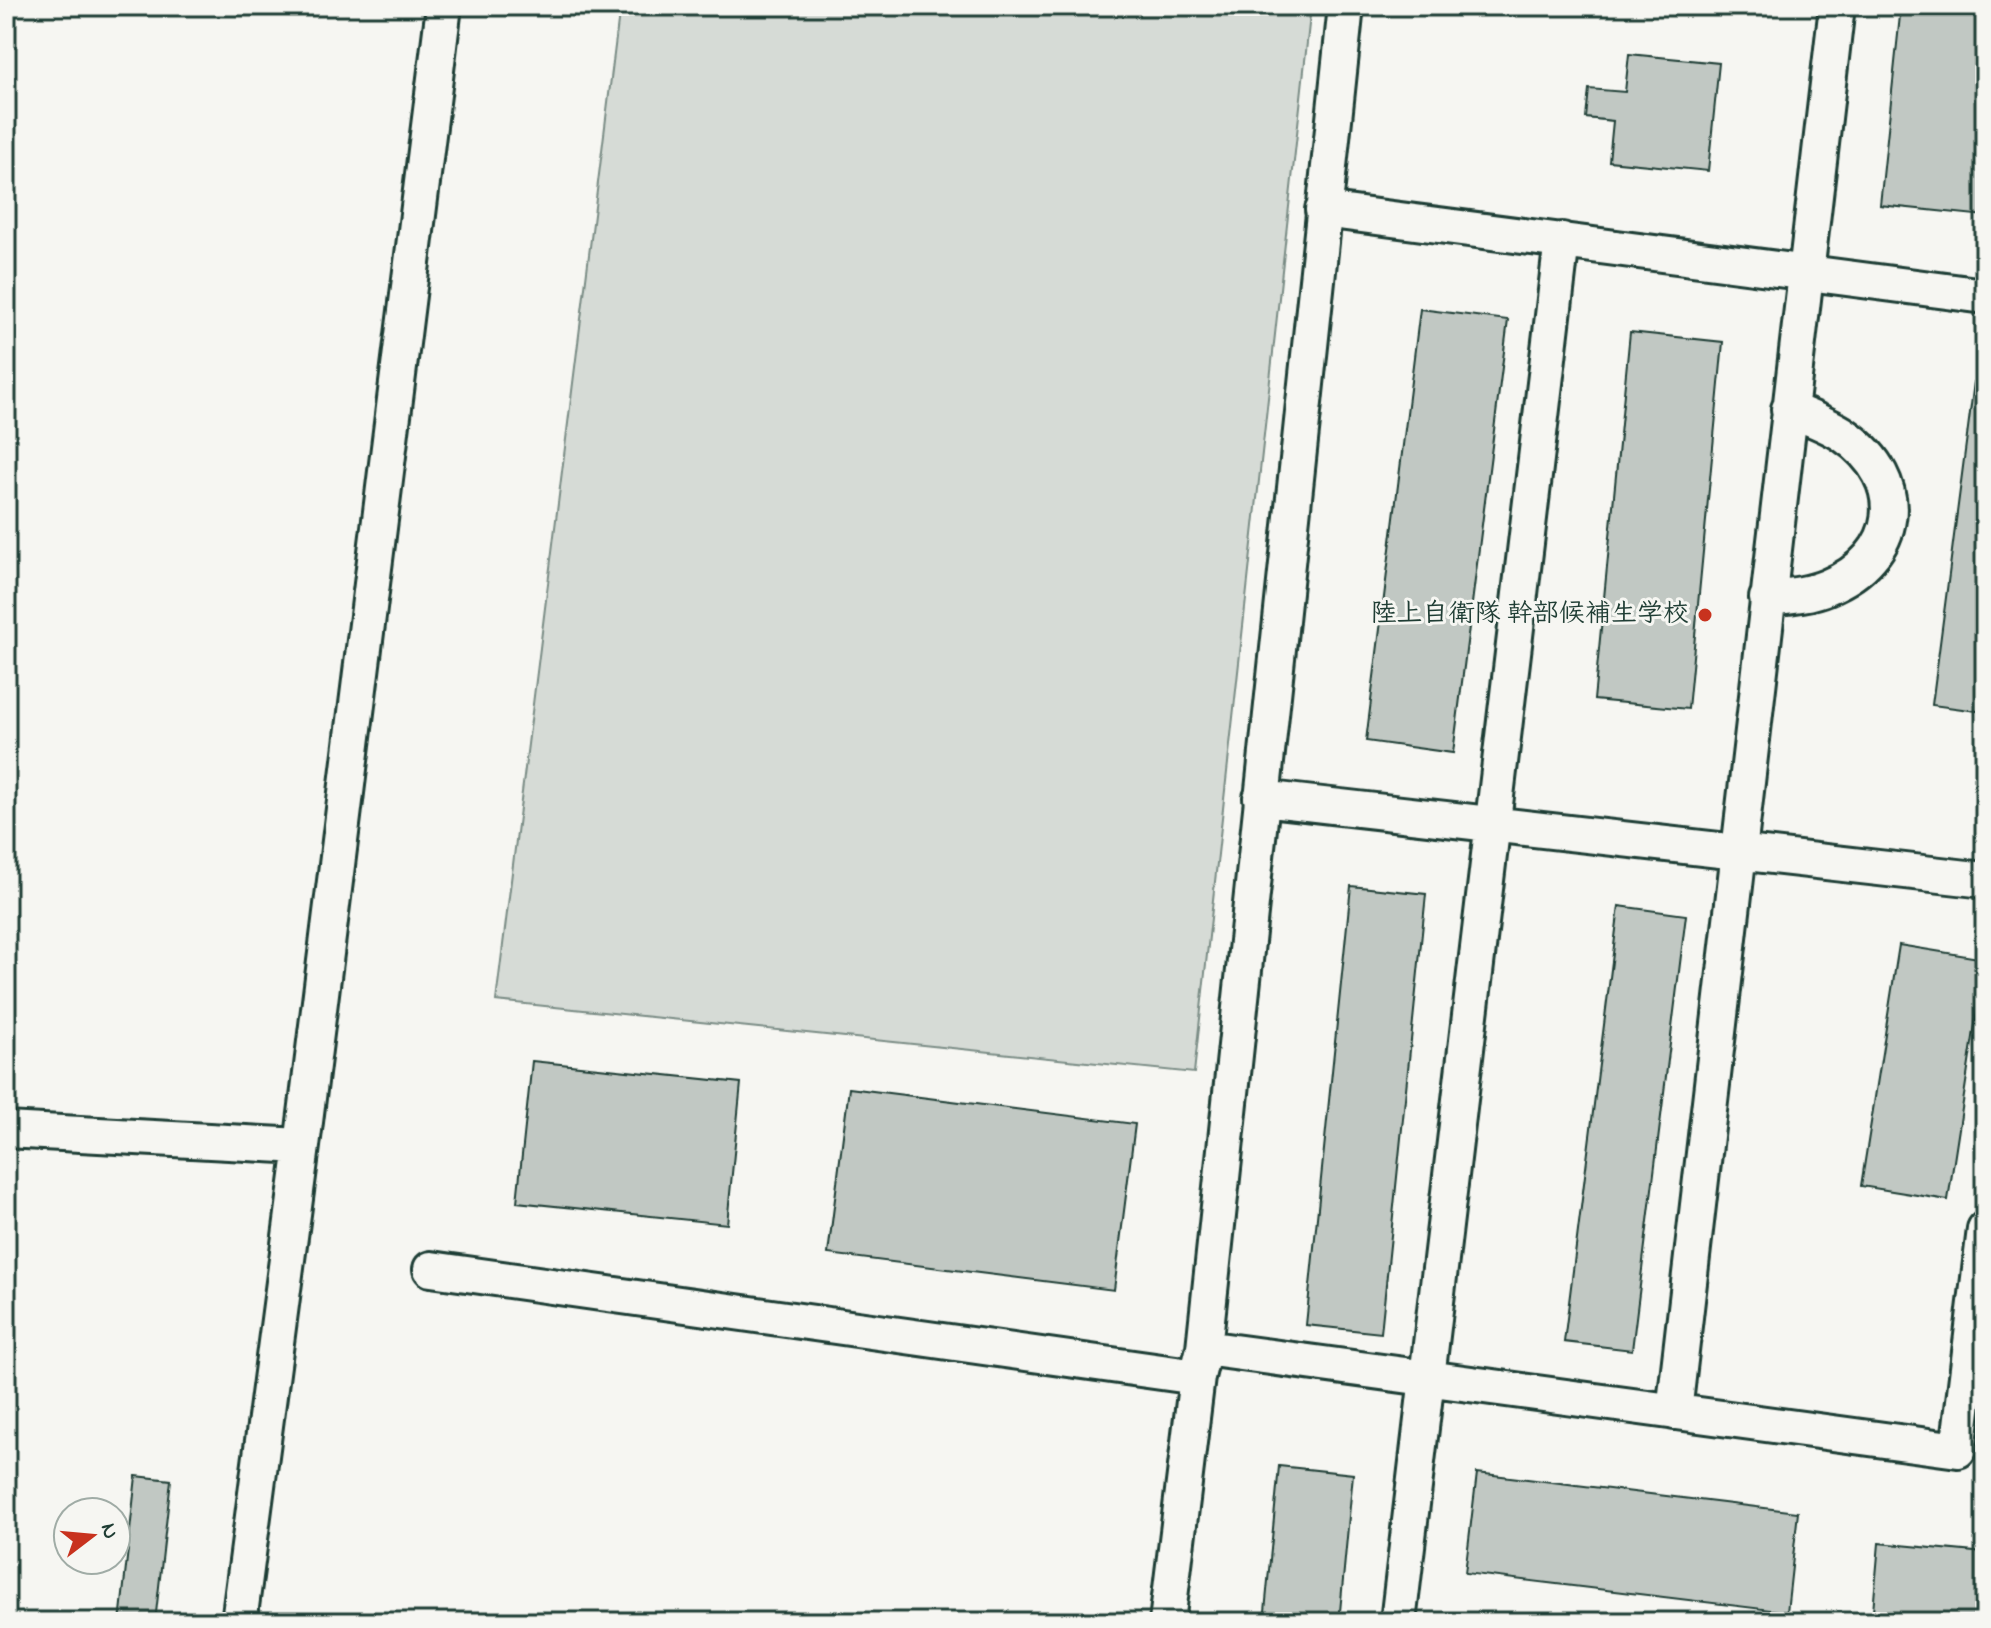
<svg xmlns="http://www.w3.org/2000/svg" width="1991" height="1628" font-family="'Indie Flower','Klee One',sans-serif">
<style>
.green{fill:#d6dbd6;stroke:#7a8c85;stroke-width:2}
.building{fill:#c1c8c3;stroke:#1f3d34;stroke-width:2}
.lines{fill:none;stroke-linecap:round;stroke-linejoin:round}
.minor-casing{stroke:#1f3d34;stroke-width:40}
.minor{stroke:#f6f6f2;stroke-width:34}
.poi-dot{fill:#c8321e;stroke:#f6f6f2;stroke-width:3}
.labels{text-anchor:middle;dominant-baseline:central;stroke-width:6;stroke-linejoin:round;paint-order:stroke}
.poi-label{font-size:26px;font-weight:bold;fill:#1f3d34;stroke:#f6f6f2;text-anchor:end}
</style>
<rect width="100%" height="100%" fill="#f6f6f2"/>
<filter id="ink" filterUnits="userSpaceOnUse"><feTurbulence type="fractalNoise" baseFrequency=".0125" numOctaves="2"/><feDisplacementMap in="SourceGraphic" scale="16" xChannelSelector="R" yChannelSelector="G"/><feConvolveMatrix kernelMatrix="1 2 1 2 8 2 1 2 1" color-interpolation-filters="sRGB"/></filter>
<g filter="url(#ink)">
<path class="green" d="M620,6H1311L1194,1073L496,1001Z"/>
<path class="building" d="M1901,6H1985V216L1880,205Z
M1629,54L1719,63L1708,171L1609,161L1613,121L1586,118L1589,89L1625,92Z
M1420,309L1508,320L1453,753L1366,741Z
M1630,332L1723,342L1688,709L1594,700Z
M1974,382L1985,383V712L1932,705Z
M1351,886L1426,894L1381,1333L1306,1325Z
M1619,906L1686,915L1632,1350L1564,1342Z
M1899,945L1985,959L1948,1200L1861,1186Z
M532,1061L741,1083L727,1224L517,1202Z
M849,1088L1135,1124L1114,1290L828,1254Z
M1279,1466L1353,1474L1339,1622H1264Z
M1477,1473L1798,1512L1787,1612L1465,1573Z
M136,1476L171,1480L155,1622H120Z
M1879,1543L1985,1553V1622H1872Z"/>
<g class="lines">
<defs>
<path id="minor" d="M1323,210L1985,296
M1767,598C1787,596 1808,595 1827,587C1901,557 1911,481 1844,435C1828,424 1806,417 1789,409
M1261,798L1985,880
M6,1130L302,1146
M431,1269L1197,1377
M1204,1348L1958,1450L1985,1229
M1674,1412L1837,6
M239,1622L302,1146L444,6
M1167,1622L1197,1377L1204,1348L1346,6
M1398,1622L1562,240"/>
</defs>
<use href="#minor" class="minor-casing"/>
<use href="#minor" class="minor"/>
</g>
</g>
<circle class="poi-dot" cx="1705" cy="615" r="8"/>
<g class="labels">
<g class="poi-label">
<text x="1689" y="615">陸上自衛隊 幹部候補生学校</text>
</g>
</g>
<rect width="1991" height="1628" fill="none" stroke="#f6f6f2" stroke-width="32"/>
<rect x="16" y="16" width="1959" height="1596" fill="none" stroke="#1f3d34" stroke-width="3" filter="url(#ink)"/>
<g transform="translate(92 1536) rotate(74)"><circle r="38" fill="#f6f6f2" stroke="#a0aca6" stroke-width="2"/>
<path d="M0-6L14 30L0 20L-14 30Z" fill="#c8321e"/>
<text y="-12" font-size="22" font-weight="bold" text-anchor="middle" fill="#1f3d34">N</text>
</g>
</svg>
